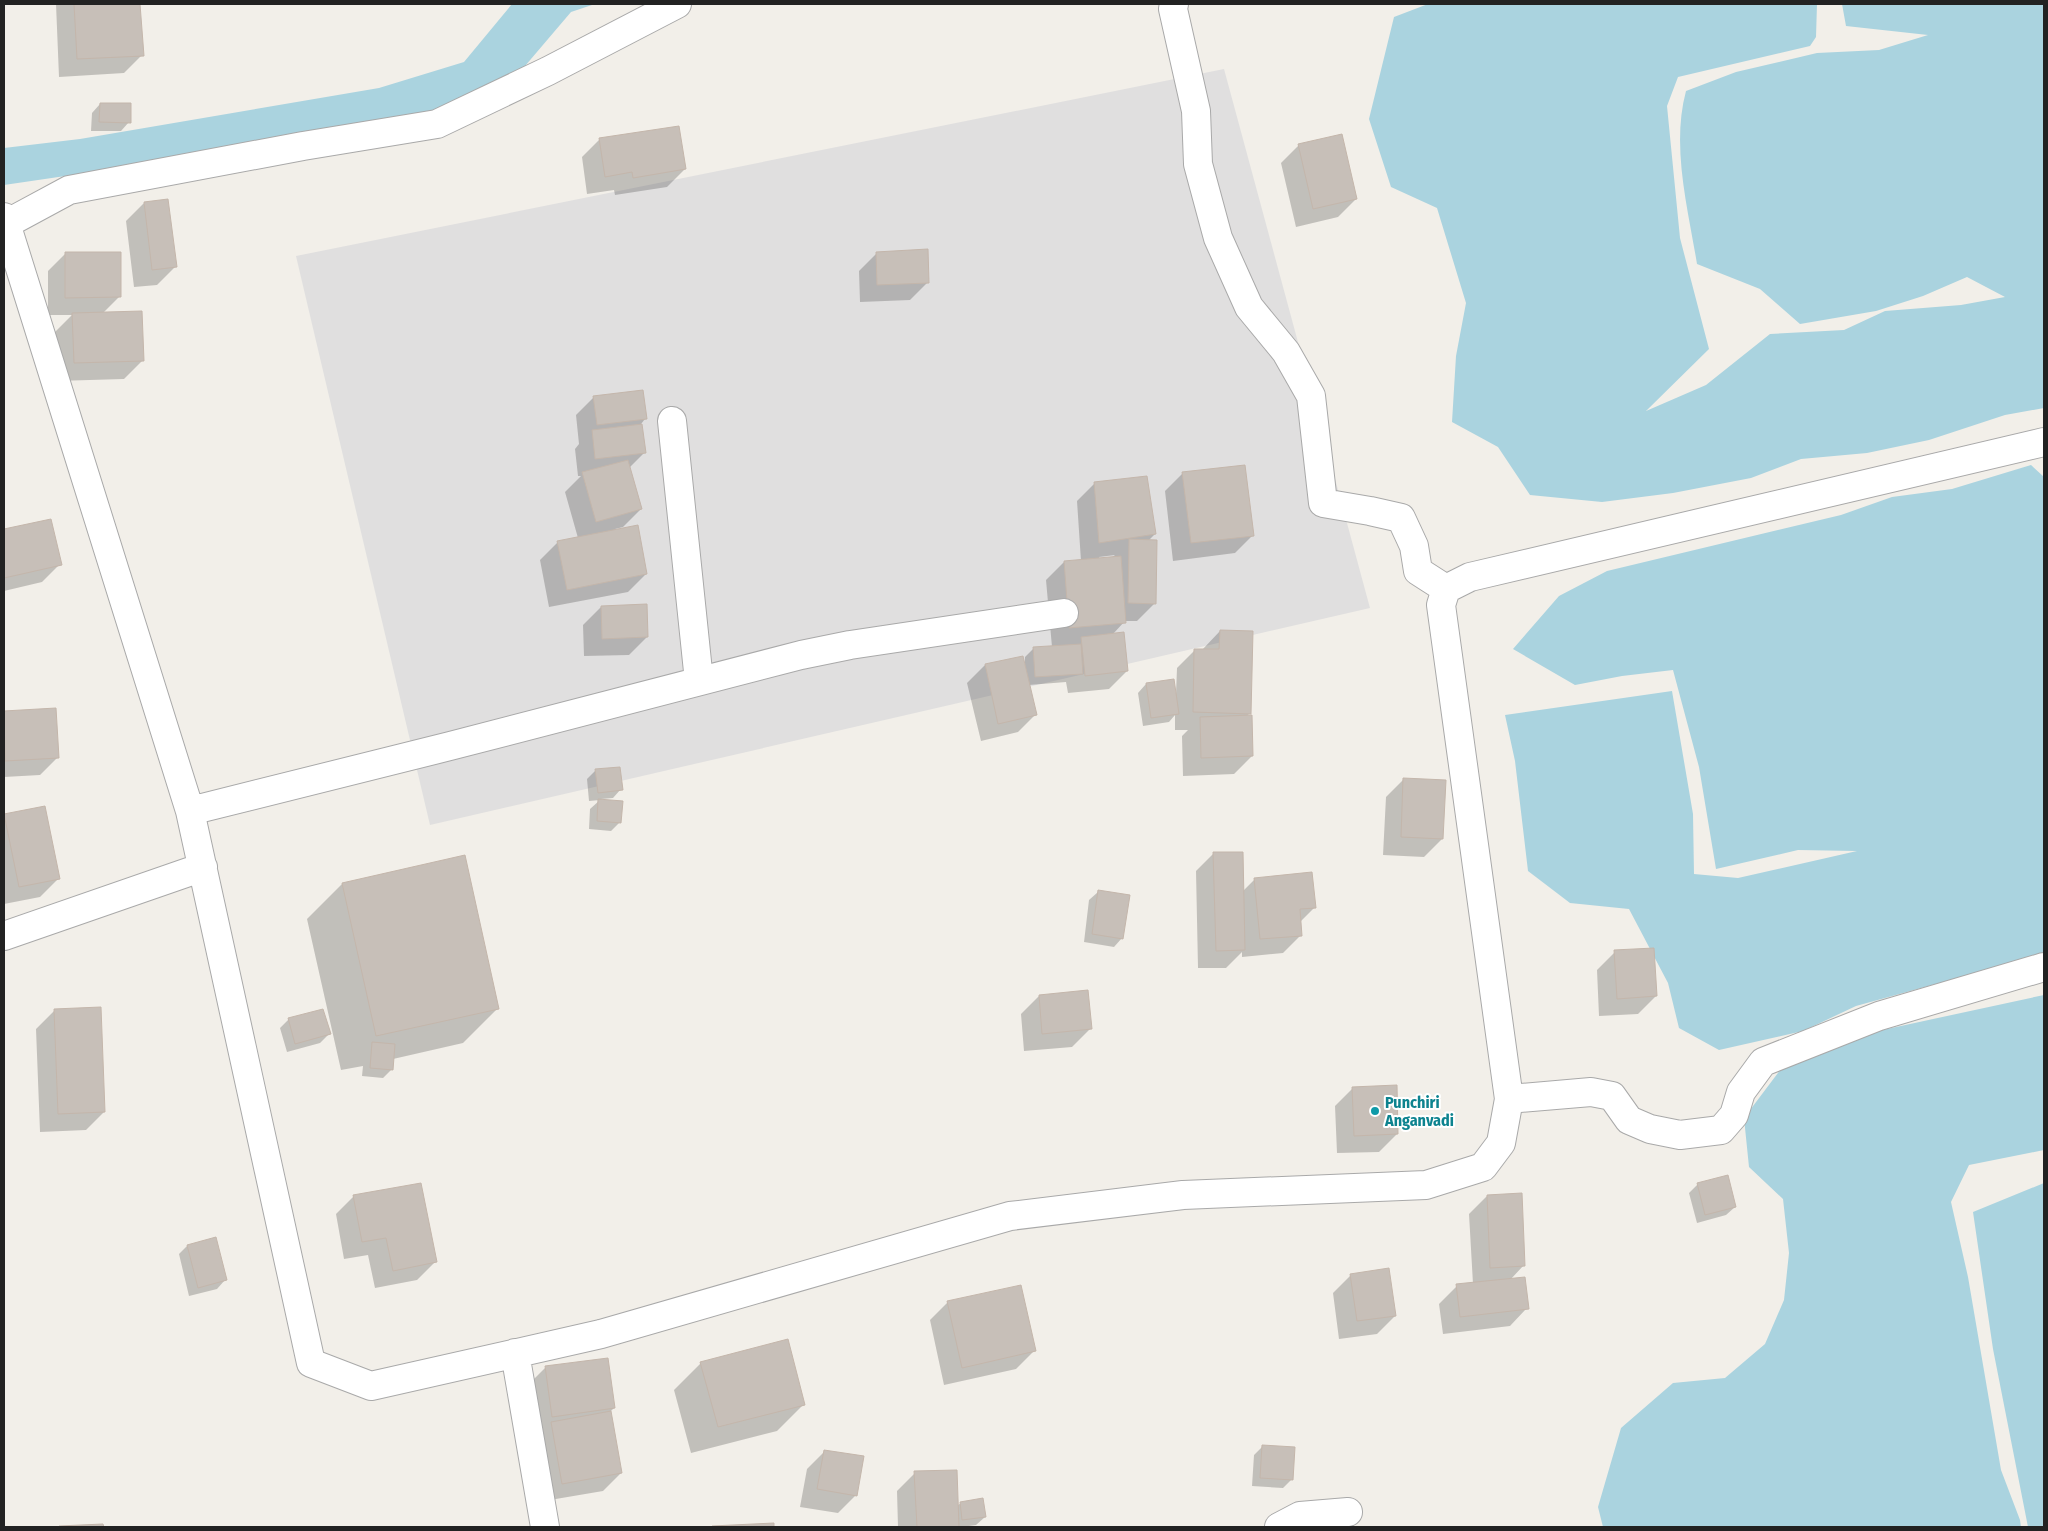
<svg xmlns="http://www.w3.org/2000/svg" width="2048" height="1531" font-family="'Fira Sans Condensed',sans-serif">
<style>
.residential{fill:#e0dfdf}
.water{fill:#aad3df}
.shadow{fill:#0003;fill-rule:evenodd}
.building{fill:#c7bfb8;stroke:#c4b6ab}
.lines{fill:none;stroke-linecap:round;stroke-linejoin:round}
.minor-casing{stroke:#a9a9a9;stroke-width:30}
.minor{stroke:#fff;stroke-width:28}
.culture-dot{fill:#0f9aa8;stroke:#fff;stroke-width:2}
.labels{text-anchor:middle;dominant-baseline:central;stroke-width:4;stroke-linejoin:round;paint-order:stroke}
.culture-label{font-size:16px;font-weight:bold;fill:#0d838f;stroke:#fff;text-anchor:start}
</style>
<rect width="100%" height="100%" fill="#f2efe9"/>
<path class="residential" d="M1224,69L1370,608L430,825L296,256Z"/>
<path class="water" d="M512,4H595L571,12L496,100L113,169L4,185V148L80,139L379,88L464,62Z
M1428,4H1817L1816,37L1810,46L1678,77L1667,106L1680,238L1709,349L1646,411L1706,385L1770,334L1844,330L1885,311L1961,305L2005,297L1967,277L1923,296L1876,311L1800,324L1760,289L1697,264C1688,208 1671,147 1686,91L1736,72L1817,53L1879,50L1928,35L1846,26L1842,4H2044V408L2005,415L1929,440L1867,453L1801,459L1751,478L1673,493L1602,502L1530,495L1498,447L1452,422L1456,356L1466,303L1437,208L1391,187L1369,119L1394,17Z
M2031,465L2044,477V954L1856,1006L1803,1031L1719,1050L1679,1028L1668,983L1629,909L1570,903L1528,871L1515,761L1505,715L1672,691L1693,814L1694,874L1738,878L1857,851L1798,850L1716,869L1699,767L1673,670L1622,676L1575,685L1513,649L1559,596L1607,571L1841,515L1892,497L1952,489Z
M2044,995V1150L1969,1165L1951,1202L1968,1277L2001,1470L2020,1520L2021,1527H1603L1598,1507L1621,1428L1673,1383L1725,1378L1765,1344L1784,1300L1789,1253L1783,1199L1749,1167L1744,1118L1781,1069L1850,1037Z
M2044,1183V1527H2028L1993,1349L1973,1212Z"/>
<path class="shadow" d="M56,4H139L142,55L124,73L59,77Z
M100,104L129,122L121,131H91L92,113Z
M600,139L685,169L667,187L615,195L614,190L587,194L582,157Z
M1299,145L1356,199L1338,217L1296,227L1281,163Z
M144,203L175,267L157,285L134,287L126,221Z
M66,253L119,297L103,313L142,361L124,379L56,381L55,332L72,315H48V271Z
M877,253L928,282L910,300L860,302L859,271Z
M594,397L645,419L641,424L644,453L629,468L641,509L623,527L615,529L646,574L628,592L549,607L540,560L558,542L578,538L565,492L581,476H578L575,449L579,444L576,415Z
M1183,473L1253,535L1235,553L1173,561L1165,491Z
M1095,483L1155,534L1148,541L1155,603L1137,621H1125L1113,634L1127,671L1109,689L1068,693L1066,682L1029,685L1036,714L1018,732L981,741L967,683L985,665H1025V657L1034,648L1052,647L1046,580L1064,562L1081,561L1077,501ZM1115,555L1111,558L1100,559L1099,557Z
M50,520L60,564L42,582L4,591V530Z
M601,607L647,637L629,655L584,656L583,625Z
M1220,631L1250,713L1246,717L1252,756L1234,774L1183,776L1182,736L1188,730H1175V715L1169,722L1143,726L1138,693L1146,684L1176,694L1177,668L1195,650H1202Z
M55,709L58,757L40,775L4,777V712Z
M595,771L621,789L613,798L601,799L620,822L611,831L589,829L590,809L600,800L589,801L587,779Z
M1404,779L1442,839L1424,857L1383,855L1386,797Z
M5,815L58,879L40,897L4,904Z
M1214,853L1242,892L1255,879L1315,907L1300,922L1301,935L1283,953L1242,957V952L1226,968H1198L1196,871Z
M342,884L498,1008L463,1043L393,1059L392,1069L383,1078L362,1076L363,1066L341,1070L307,919Z
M1098,892L1122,938L1114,947L1084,942L1089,900Z
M1615,952L1656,996L1638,1014L1599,1016L1597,970Z
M1039,996L1090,1029L1072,1047L1024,1051L1021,1014Z
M54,1011L104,1112L86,1130L40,1132L36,1029Z
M289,1019L329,1034L320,1043L287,1052L280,1028Z
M1353,1088L1397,1134L1379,1152L1337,1153L1335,1106Z
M1698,1184L1735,1207L1726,1215L1697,1223L1689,1193Z
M354,1196L435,1262L417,1280L375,1288L368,1255L344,1259L336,1214Z
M1487,1196L1524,1265L1510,1280L1527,1308L1510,1326L1443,1334L1439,1304L1457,1286L1473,1284L1469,1214Z
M187,1246L225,1280L217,1289L189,1296L179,1254Z
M1351,1275L1395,1316L1377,1334L1339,1339L1333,1293Z
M948,1302L1034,1351L1016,1369L944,1385L930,1320Z
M701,1363L804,1404L777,1431L691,1453L674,1390Z
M546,1367L614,1408L610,1412L621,1473L603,1491L544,1501L528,1385Z
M1263,1446L1292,1479L1283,1488L1252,1486L1254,1455Z
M825,1451L856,1495L838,1513L800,1507L807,1469Z
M915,1473L957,1506L961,1503L985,1517L976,1525L962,1527H898L897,1491Z
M773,1524V1527H712Z"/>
<path class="building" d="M74,4H140L144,56L77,59Z
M100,103H131V123L99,122Z
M679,126L686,169L633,178L632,172L605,177L599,138Z
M1342,134L1357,199L1313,209L1298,144Z
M168,199L177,267L152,270L144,202Z
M928,249L929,283L877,285L876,252Z
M65,252H121V297L65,298Z
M142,311L144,361L74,363L72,313Z
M643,390L647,419L597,425L593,396Z
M642,424L646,453L595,459L592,430Z
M628,460L642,509L596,522L582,472Z
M1245,465L1254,536L1191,543L1182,472Z
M1147,476L1156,534L1099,543L1094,482Z
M51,519L62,565L4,578V529Z
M638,525L647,574L567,590L557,541Z
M1129,539L1157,540L1156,604L1128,603Z
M1121,556L1126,623L1069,628L1064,561Z
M647,604L648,637L602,639L601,606Z
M1220,630L1253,631L1251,714L1193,712L1194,649H1219Z
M1124,632L1128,671L1085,676L1081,637Z
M1081,644L1083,674L1035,677L1033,647Z
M1023,656L1037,715L998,724L985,664Z
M1174,679L1179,714L1151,718L1146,683Z
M56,708L59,758L5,761L4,711Z
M1252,715L1253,756L1201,758L1200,717Z
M620,767L623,790L598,793L595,769Z
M1403,778L1446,780L1443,839L1401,837Z
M598,799L623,801L621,823L597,821Z
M45,806L60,879L19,887L4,814Z
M1213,852H1243L1245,950L1216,951Z
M465,855L499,1009L376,1036L342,883Z
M1312,872L1316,908L1300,909L1302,936L1260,939L1254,878Z
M1098,890L1130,895L1123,939L1092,934Z
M1654,948L1657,996L1617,999L1614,950Z
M1088,990L1092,1029L1042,1034L1039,995Z
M101,1007L105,1112L58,1114L54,1009Z
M323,1009L331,1034L295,1044L288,1018Z
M372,1042L395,1044L393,1070L370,1068Z
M1397,1085L1398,1134L1354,1136L1352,1087Z
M1728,1175L1736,1207L1705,1215L1697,1183Z
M421,1183L437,1262L393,1271L386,1238L362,1242L353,1195Z
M1522,1193L1525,1266L1490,1268L1487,1195Z
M216,1237L227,1280L198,1288L187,1245Z
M1389,1268L1396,1316L1357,1321L1350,1274Z
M1525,1277L1529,1309L1460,1317L1456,1284Z
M1021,1285L1036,1351L962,1368L947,1301Z
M788,1339L805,1405L718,1427L700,1362Z
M608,1358L615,1408L552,1417L545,1366Z
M611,1411L622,1473L562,1484L551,1422Z
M1262,1445L1295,1447L1293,1480L1260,1478Z
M824,1450L864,1456L857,1496L817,1489Z
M957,1470L959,1527H917L914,1471Z
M983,1498L986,1517L962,1520L960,1502Z
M774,1523V1527H712V1526Z
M103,1524L104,1527H59V1526Z"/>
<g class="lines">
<defs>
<path id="minor" d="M1174,4L1173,9L1196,111L1198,164L1218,238L1249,307L1286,352L1311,396L1323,503L1370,511L1401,518L1414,546L1418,571L1446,589
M4,217L190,811L311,1363L371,1386L601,1334L1010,1216L1183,1195L1426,1185L1483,1167L1501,1143L1509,1099L1441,605L1446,589L1470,577L2044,442
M6,224L69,190L303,146L437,124L548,71L677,4
M672,421L699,681
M190,811L450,746L801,655L850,645L1064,613
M4,936L203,867
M1509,1099L1591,1092L1612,1096L1629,1120L1650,1129L1680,1135L1721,1130L1734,1115L1741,1092L1763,1062L1879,1016L2044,967
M515,1353L545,1527
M1279,1527L1300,1516L1348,1512"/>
</defs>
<use href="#minor" class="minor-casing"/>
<use href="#minor" class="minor"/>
</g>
<circle class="culture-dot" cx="1375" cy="1111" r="5"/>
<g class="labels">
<g class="culture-label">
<text x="1385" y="1102">Punchiri<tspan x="1385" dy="18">Anganvadi</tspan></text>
</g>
</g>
<rect width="2048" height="1531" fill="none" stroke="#222222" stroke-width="10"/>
</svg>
